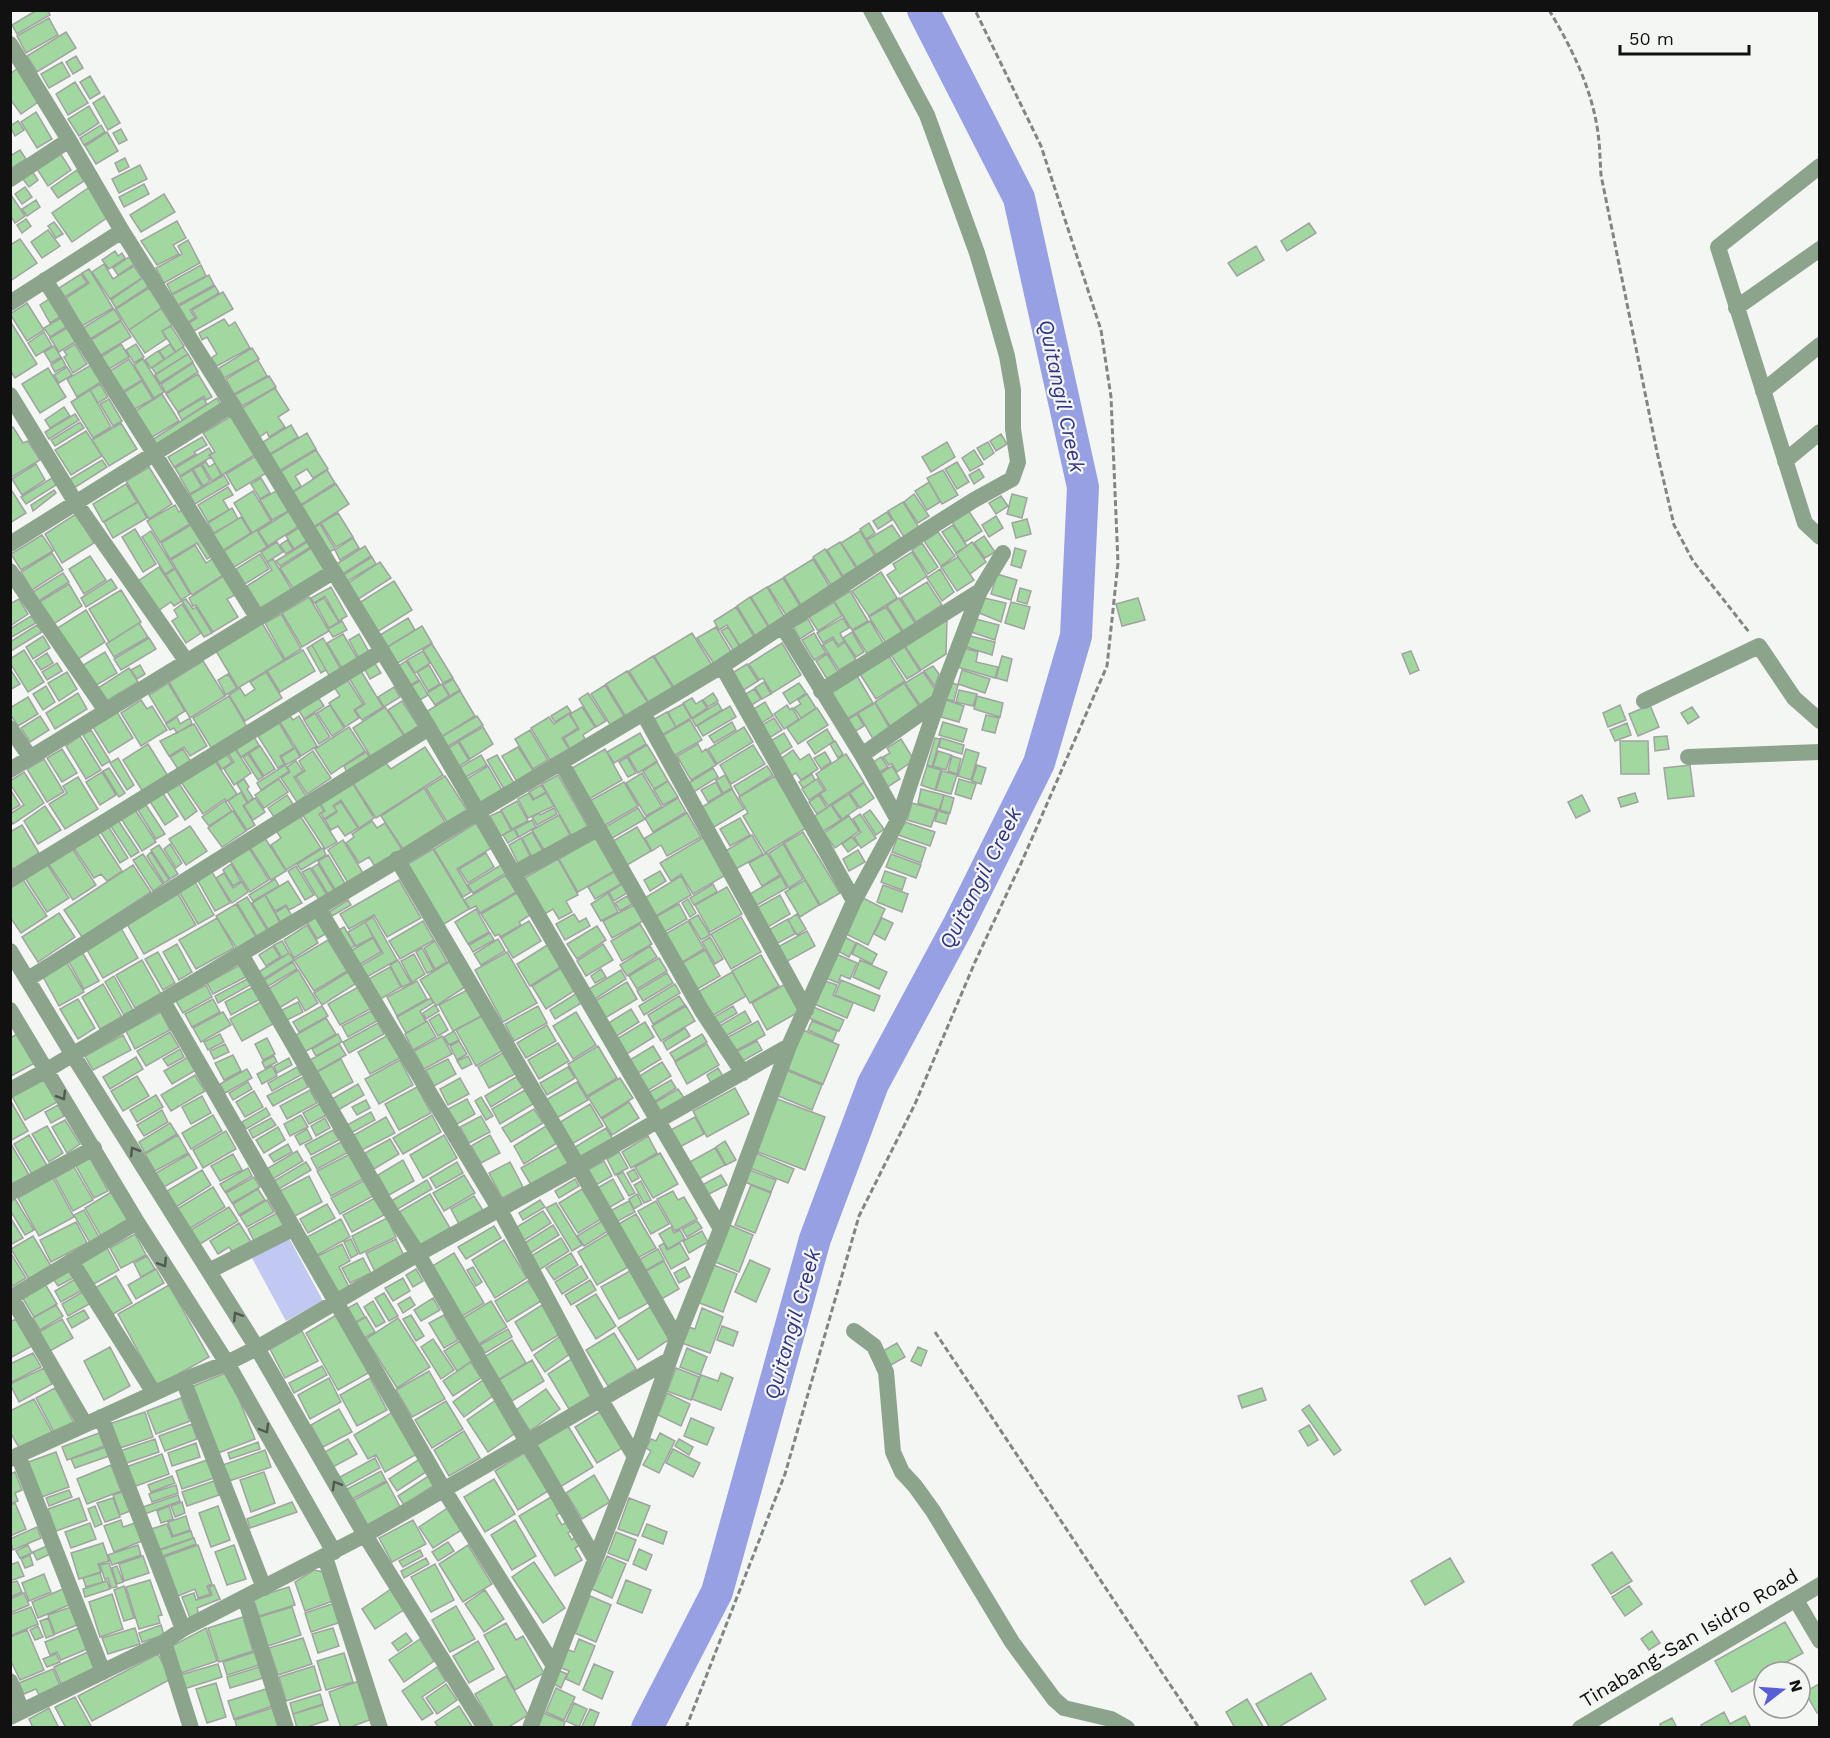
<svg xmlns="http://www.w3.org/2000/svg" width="1830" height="1738" font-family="'Work Sans',sans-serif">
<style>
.green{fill:#c1c8f2}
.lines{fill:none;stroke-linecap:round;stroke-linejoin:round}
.river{stroke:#96a0e2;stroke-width:32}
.building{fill:#a1d89f;stroke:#a1a3a1;stroke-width:1.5}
.path{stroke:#838583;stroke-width:3;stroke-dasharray:6 3;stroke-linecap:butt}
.minor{stroke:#8da48c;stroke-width:16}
.tertiary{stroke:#8da48c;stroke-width:16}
.oneway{stroke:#4e5a4e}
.labels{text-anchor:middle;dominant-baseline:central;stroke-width:4.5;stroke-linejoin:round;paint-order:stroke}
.street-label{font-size:20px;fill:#101110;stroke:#f3f6f3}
.water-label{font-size:21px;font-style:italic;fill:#333582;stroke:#f3f6f3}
</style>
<rect width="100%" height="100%" fill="#f3f6f3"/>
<path class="green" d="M289,1238L323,1301L286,1321L252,1258Z"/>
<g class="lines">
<path class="river" d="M647,1728L717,1592L815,1239L873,1084L959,924L1039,763L1076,636L1083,487L1019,198L923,10"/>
</g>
<path class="building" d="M37,10H48L50,15L17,34L12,25Z
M49,18L58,35L26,53L17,36Z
M66,32L76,48L37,72L27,56Z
M76,56L83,68L73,74L66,62Z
M62,62L70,76L49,88L41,74Z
M18,68L41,100L21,114L10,99V74Z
M90,76L100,93L90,99L80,82Z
M75,82L88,103L68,115L56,94Z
M104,96L120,123L108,130L93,103Z
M89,106L99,123L79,136L68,119Z
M36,112L52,139L37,148L21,122Z
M18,121L24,130L15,136L10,126Z
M101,125L105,132L84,145L80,138Z
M121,129L127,140L119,144L113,133Z
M107,132L118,151L96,164L85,146Z
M20,150L26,159L10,169V156Z
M60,153L71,170L48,186L37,169Z
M125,158L129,167L119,172L115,163Z
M140,165L147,179L119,193L112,179Z
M77,170L84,181L58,198L51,188Z
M32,171L38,180L29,187L22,178Z
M144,184L149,194L124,207L119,197Z
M91,186L111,215L72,242L52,213Z
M25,187L32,197L22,204L15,194Z
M164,194L175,212L141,232L130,215Z
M11,195L25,216L15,223L10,215Z
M36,200L40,207L27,216L22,209Z
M26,219L31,226L22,233L17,225Z
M177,221L186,238L173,245L179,254L157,265L141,241Z
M54,222L63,234L56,238L48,226Z
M1309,223L1316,233L1287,251L1281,241Z
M48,230L60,246L42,258L31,242Z
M20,239L37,263L10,281V245Z
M188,240L200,263L164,283L156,268L182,254L178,246Z
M1256,246L1264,260L1237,276L1228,263Z
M115,251L118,256L122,253L125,258L109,269L102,260Z
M129,257L134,264L118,275L113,268Z
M104,264L113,279L134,266L142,278L110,299L92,272Z
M201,265L206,276L172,294L167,284Z
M89,269L113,308L82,326L66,298L89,283L82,273Z
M81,274L87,283L65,297L59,288Z
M209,275L214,285L178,305L172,295Z
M143,278L148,287L116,308L111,300Z
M215,286L219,293L190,310L195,318L188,322L179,306Z
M149,288L162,308L129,330L116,309Z
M223,292L233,309L194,331L189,323L197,318L192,310Z
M49,299L60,317L50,323L40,305Z
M27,303L44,330L27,341L10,314Z
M161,308L172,325L162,331L166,339L145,353L129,330Z
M114,309L121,320L90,339L83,328Z
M61,318L66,327L50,337L44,328Z
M224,319L229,326L235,322L250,348L217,366L211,358L217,354L207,337L202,340L199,333Z
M10,321L37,364L15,378L10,370Z
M121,321L131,337L101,355L91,340Z
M171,326L184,346L176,352L162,331Z
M67,328L75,342L59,352L50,338Z
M44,332L52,346L36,356L28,343Z
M75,344L87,364L73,373L64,357L67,355L64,351Z
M121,344L129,357L109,369L101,357Z
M136,344L144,357L134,363L126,350Z
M170,344L175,352L165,359L159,351Z
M54,346L61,357L51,363L44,352Z
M183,347L188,354L156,374L152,368Z
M252,348L259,359L224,378L219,368Z
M158,351L164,359L151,368L145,360Z
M188,354L193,362L160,383L155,375Z
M62,358L66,366L55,372L51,365Z
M129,359L142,380L122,392L110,371Z
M143,359L164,392L154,398L134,365Z
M258,360L267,376L234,394L226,379Z
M193,363L198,372L166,393L161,384Z
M91,365L101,382L77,397L67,379Z
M67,367L72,375L59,383L54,375Z
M48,368L66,397L40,413L22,384Z
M198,374L212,397L206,400L204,396L178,412L166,394Z
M269,376L276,387L242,406L235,395Z
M142,381L153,399L133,410L123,393Z
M100,384L108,397L98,403L90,390Z
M275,388L289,410L278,417L285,427L269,437L267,432L258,438L242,408Z
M90,390L111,427L93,438L71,402Z
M162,394L179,421L149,439L134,412Z
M203,398L207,404L182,420L178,413Z
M217,398L223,408L158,450L152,440Z
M109,399L122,421L113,426L100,404Z
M64,407L70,416L50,428L45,420Z
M75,414L79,420L49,439L45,432Z
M233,415L256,454L222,475L210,455L215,452L203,433Z
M80,422L84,428L55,446L51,440Z
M121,423L137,449L109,466L92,440Z
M291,425L298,437L270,454L263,442Z
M13,427L23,443L28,441L40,460L10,478V429Z
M86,431L102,456L71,475L55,450Z
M307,433L316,449L279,471L270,455Z
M1001,434L1007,444L996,451L990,441Z
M202,437L207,445L194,452L196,454L174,467L168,457Z
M947,442L955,457L931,472L922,457Z
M988,442L994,453L984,460L977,448Z
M209,448L212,453L209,455L211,457L180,476L175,468Z
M316,450L328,469L313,478L307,469L295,476L301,486L292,492L280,472Z
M974,450L983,464L970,471L962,458Z
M258,455L268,472L236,491L226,474Z
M102,460L107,467L74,488L69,480Z
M206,462L209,467L215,463L221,475L212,481L202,464Z
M957,462L969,482L957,489L945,469Z
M36,464L45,480L22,495L12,479Z
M201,465L210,481L203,486L193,469Z
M149,467L172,504L149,519L126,481Z
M979,469L984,477L974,484L969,475Z
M192,470L202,487L190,494L180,477Z
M327,470L335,483L299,506L292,493Z
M943,470L958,495L942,504L927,478Z
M224,475L229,484L195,504L190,495Z
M52,478L56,485L26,504L21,497Z
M261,478L270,493L260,499L251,484Z
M929,482L940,502L927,510L915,491Z
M126,484L137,502L103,522L93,504Z
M336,484L349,504L312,528L299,507Z
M228,487L233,495L223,500L229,510L208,522L198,505Z
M10,488L26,513L10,523Z
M54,490L56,493L33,511L31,505Z
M278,490L290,510L272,520L260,500Z
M253,491L271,521L252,533L234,503Z
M914,494L929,516L918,523L904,502Z
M1012,494L1027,498L1022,518L1007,514Z
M1001,496L1008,506L996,514L989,503Z
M138,502L147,518L113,538L104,522Z
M903,502L919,528L904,537L888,511Z
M175,505L179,512L184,508L193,522L160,542L147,521Z
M232,508L238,519L214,533L208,523Z
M291,510L301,525L268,546L258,531Z
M968,510L982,531L965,542L952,522Z
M887,512L892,520L878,529L873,521Z
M338,513L353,537L336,547L321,523Z
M76,514L94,543L62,563L45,534Z
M996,516L1003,528L989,537L982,525Z
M241,517L251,533L222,551L212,535Z
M1027,519L1031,534L1016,538L1012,523Z
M194,523L214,555L207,559L197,543L170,559L161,543Z
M869,523L875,533L866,539L860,529Z
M320,524L335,549L327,553L312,529Z
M892,525L902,540L877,556L867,540Z
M953,525L967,546L956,553L942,532Z
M300,527L308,540L294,549L286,536Z
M135,529L156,564L143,572L122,537Z
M257,530L267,547L231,569L221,553Z
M151,531L174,568L165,574L142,537Z
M860,531L875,556L857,567L841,543Z
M938,532L955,556L941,566L924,541Z
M42,535L53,551L21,570L11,554Z
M984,536L995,552L985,558L974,543Z
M353,538L359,548L340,560L335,550Z
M287,540L293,549L286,554L280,545Z
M309,541L312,546L280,566L276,561Z
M277,542L283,552L267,562L261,552Z
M840,542L856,568L843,576L827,550Z
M972,542L986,562L970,574L956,554Z
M922,543L938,567L928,574L912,550Z
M195,545L206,563L215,557L225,574L192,595L171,560Z
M365,546L371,556L341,575L335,565Z
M313,547L327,571L295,591L280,568Z
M1015,548L1026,551L1021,568L1011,565Z
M825,549L843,578L831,585L813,557Z
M912,552L927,576L900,594L887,575L896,569L893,564Z
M52,553L63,570L32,590L21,572Z
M260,554L269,569L245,584L236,569Z
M90,556L106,580L84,594L69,569Z
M372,557L376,564L346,582L342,576Z
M958,557L974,580L957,591L941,567Z
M273,559L292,590L261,609L247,586L272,570L267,562Z
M813,559L830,587L801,605L784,577Z
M380,562L391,578L357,600L347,584Z
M159,567L182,601L174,606L171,602L155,613L135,583Z
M175,569L190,594L181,600L166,575Z
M940,569L954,592L942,601L927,578Z
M881,572L897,598L869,616L852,591Z
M63,573L69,582L37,602L31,593Z
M997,574L1017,580L1011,600L991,594Z
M225,575L237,594L227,599L238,617L213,632L196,605L193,606L189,598Z
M783,578L800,606L786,615L768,587Z
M111,579L117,588L86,607L81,598Z
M394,581L412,610L377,632L359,603Z
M927,582L942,605L916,622L901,598Z
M69,584L82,606L52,625L38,603Z
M331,587L347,616L339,621L325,596L314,603L311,598Z
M767,587L785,618L770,628L751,597Z
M1020,588L1031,591L1027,604L1017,601Z
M121,590L141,622L109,642L89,609Z
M850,591L868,621L852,630L834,601Z
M309,597L329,631L302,647L282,613Z
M750,597L770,630L757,639L737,606Z
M980,597L1006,603L1001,622L977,612Z
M324,598L339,622L329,628L315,603Z
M899,598L915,623L903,631L887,606Z
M1138,598L1145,620L1122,626L1116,604Z
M19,599L28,614L10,626V604Z
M186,599L193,609L196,607L212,633L204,637L182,601Z
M834,602L842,616L818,631L809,617Z
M1011,602L1030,607L1024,629L1005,623Z
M182,604L201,633L186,643L172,621L178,617L174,610Z
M736,607L756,640L742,649L727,625L719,630L714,621Z
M886,607L902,632L886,643L869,617Z
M86,610L105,642L75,661L56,629Z
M281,614L301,649L285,659L265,623Z
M31,616L36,623L10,638V629Z
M408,618L415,630L387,647L380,635Z
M843,618L849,628L840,633L844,641L838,645L833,637L823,643L817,633Z
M972,618L999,625L995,640L968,631Z
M808,619L814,630L800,639L793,627Z
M947,619L946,654L921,670L905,646Z
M342,621L347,630L333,637L328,629Z
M870,621L884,644L868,655L853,631Z
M139,623L148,637L114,657L106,644Z
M262,623L284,660L238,688L216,651Z
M37,625L42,632L11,651L10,642Z
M422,626L432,643L396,664L386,648Z
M716,627L732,653L714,664L697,638Z
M728,627L741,649L735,653L721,631Z
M852,632L864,652L856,657L843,638Z
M692,633L712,665L675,689L654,656Z
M814,633L826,653L814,660L802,640Z
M343,634L359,661L343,670L327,643Z
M359,634L369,652L359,658L349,640Z
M966,635L995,642L992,655L960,645Z
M43,636L50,648L33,659L26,647Z
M149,638L156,649L121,670L114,659Z
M323,638L341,670L330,677L312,645Z
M833,639L838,647L845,642L856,660L839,670L823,645Z
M782,643L801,675L772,693L763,678L759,680L749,664Z
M432,644L453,678L443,683L423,650Z
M312,645L326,670L321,673L307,648Z
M904,646L920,671L907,679L891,655Z
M960,647L978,652L976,662L998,667L995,678L954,666Z
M24,650L44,682L28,692L10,663V659Z
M303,650L315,671L280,692L267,671Z
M423,651L430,663L415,673L407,660Z
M1411,651L1419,670L1410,674L1402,654Z
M105,652L117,673L93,687L80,667Z
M47,653L53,663L41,670L35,661Z
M827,654L838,672L827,679L816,661Z
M653,656L673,688L649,703L629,671Z
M889,656L905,681L876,699L860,674Z
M1002,656L1012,659L1007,681L996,678Z
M203,661L225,696L190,718L169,682Z
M406,661L419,680L409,686L397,667Z
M374,662L381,673L370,679L364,668Z
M57,663L62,671L47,680L42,672Z
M747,664L758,681L739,693L729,675Z
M140,665L145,674L137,679L131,670Z
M429,665L440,684L428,691L417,672Z
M933,666L939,674L935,686L924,671Z
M129,668L138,682L103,703L95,690Z
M10,669L20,684L10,690Z
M962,670L990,679L985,693L958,684Z
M361,671L383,707L362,720L355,710L365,704L349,678Z
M627,671L648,703L626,717L606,684Z
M67,672L77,689L59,701L48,683Z
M266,672L282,698L245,721L229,695L240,688L245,696L255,689L250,682Z
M923,672L935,689L931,704L922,708L905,683Z
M228,674L237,688L226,695L218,680Z
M857,676L873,703L845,720L829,693Z
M347,679L363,704L354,710L359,718L345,727L329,703L340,696L334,687Z
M453,679L460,690L450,696L443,685Z
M420,681L428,695L420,700L411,686Z
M764,682L771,694L762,699L755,688Z
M950,682L958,685L954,701L945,699Z
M168,683L185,711L166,723L149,695Z
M799,683L806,693L790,704L783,693Z
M904,683L920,708L890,726L875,702Z
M442,684L449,696L435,705L427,693Z
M605,685L625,718L611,726L591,694Z
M46,686L55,702L43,710L33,694Z
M394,687L400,697L384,707L378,697Z
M754,689L761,699L747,708L741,697Z
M959,690L977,694L973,706L956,702Z
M460,691L475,716L441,737L426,712Z
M78,693L87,709L55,729L46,713Z
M588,693L606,721L596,727L579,699Z
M713,693L718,701L708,707L703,700Z
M807,694L816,708L801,718L794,708L801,704L798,700Z
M229,696L247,727L212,749L193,718Z
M977,696L1003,703L1000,717L974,709Z
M28,697L38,714L18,726L10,714V708Z
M318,697L324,706L304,719L298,709Z
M692,698L696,704L702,700L707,708L692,718L683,703Z
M141,700L147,709L152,706L167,730L141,746L121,713Z
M946,700L964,706L959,722L941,717Z
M402,701L419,727L405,736L388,710Z
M765,702L773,716L758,725L749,712Z
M718,703L722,710L696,726L692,719Z
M875,703L890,729L873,739L858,713Z
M683,704L691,718L676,727L668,712Z
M330,705L344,728L332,736L317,713Z
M787,705L790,710L792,708L799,719L784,729L774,714Z
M1620,705L1626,720L1608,727L1603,713Z
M1650,705L1659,727L1638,736L1629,714Z
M567,706L571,712L555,722L551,716Z
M730,706L736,717L703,736L697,726Z
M385,707L404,736L371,757L353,728Z
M582,707L595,727L583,735L585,739L570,749L564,738L579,729L570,714Z
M1692,707L1699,717L1688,724L1681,713Z
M817,708L828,725L798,744L787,728Z
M117,712L133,738L109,753L93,727Z
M667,712L676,727L658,737L649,722Z
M315,713L330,737L319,744L304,720Z
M569,714L578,728L562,738L569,749L550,760L531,728L549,717L554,724Z
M857,714L864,726L854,732L847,720Z
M986,715L999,718L995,733L982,730Z
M40,716L49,730L30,742L21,728Z
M290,716L293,720L299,716L317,746L301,756L280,722Z
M477,716L483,725L447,747L441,737Z
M177,717L180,724L190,718L192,724L177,733L174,728L170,730L166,724Z
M774,718L782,730L766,740L759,727Z
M690,720L702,740L675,755L679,762L674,765L658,738Z
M732,722L736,730L714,743L709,736Z
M943,722L967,729L963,742L939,735Z
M279,723L294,748L280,756L284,764L278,768L258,736Z
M1627,723L1631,735L1615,741L1610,730Z
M194,724L207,746L190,756L184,747L169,756L160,741Z
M349,727L365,751L331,774L315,749Z
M483,727L493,744L470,759L459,741Z
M744,727L753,742L717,764L708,749Z
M827,729L834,741L815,754L807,742Z
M91,730L110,761L102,766L83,735Z
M530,730L548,760L533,769L515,739Z
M640,733L646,744L614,763L607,752Z
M784,733L792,747L776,757L767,743Z
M80,736L101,770L86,779L66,746Z
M1667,736L1669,749L1655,751L1654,737Z
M254,737L259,745L241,757L236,749Z
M935,738L940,739L932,767L927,765Z
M941,738L964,745L962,754L939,747Z
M901,739L914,760L897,772L892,764L889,765L883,757L890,753L887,748Z
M835,741L843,754L838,758L830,744Z
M1620,741H1648L1649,774H1621Z
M458,742L469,760L457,767L447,749Z
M148,744L168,776L143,792L123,760Z
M698,744L702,752L706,749L716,765L691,780L677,756Z
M647,745L657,761L638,773L628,756Z
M753,745L765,764L731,784L720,765Z
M260,746L275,769L264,776L249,753Z
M425,747L443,775L376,818L353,783L385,762L391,769Z
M518,747L534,772L517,782L502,756Z
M295,748L300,757L286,765L281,757Z
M62,749L77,773L62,782L47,758Z
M183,749L191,762L178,769L170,757Z
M235,749L251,773L234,785L224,769L234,762L228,753Z
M605,749L622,780L584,802L567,771Z
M966,749L979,753L971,780L958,776Z
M793,750L800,760L809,754L818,769L801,780L796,773L790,777L779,760Z
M313,751L331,778L307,794L296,777L305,771L299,761Z
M938,751L951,755L946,770L933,766Z
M366,752L370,758L347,773L344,766Z
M825,752L831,762L821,769L814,758Z
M226,753L232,762L222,769L216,760Z
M248,754L263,777L258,780L243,757Z
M846,754L864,782L828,806L820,794L826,790L816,774Z
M481,755L487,765L464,778L459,768Z
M497,755L514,783L504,789L487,760Z
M952,756L961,759L957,774L948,771Z
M627,757L636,773L628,777L619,762Z
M881,757L888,767L875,775L869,765Z
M118,758L134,785L127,790L110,763Z
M44,759L64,792L47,802L27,769Z
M215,761L237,794L227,801L225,799L203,814L181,782Z
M296,761L303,771L294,777L306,796L297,802L281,778L290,772L287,767Z
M657,762L668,781L654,789L643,771Z
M285,765L289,771L261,790L257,783Z
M977,765L986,768L981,784L972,781Z
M1690,765L1694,796L1668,799L1664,768Z
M488,766L502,790L479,804L465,780Z
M767,766L773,775L740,796L734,786Z
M892,766L900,779L886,788L878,775Z
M927,766L941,770L935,790L921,785Z
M109,768L125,793L119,797L103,771Z
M713,768L718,777L692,793L687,784Z
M942,771L957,775L951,794L936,790Z
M24,772L44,803L13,824L10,820V814L24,805L10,784V781Z
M102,772L116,795L100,805L86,782Z
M642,773L662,807L646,816L626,783Z
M812,774L815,780L803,788L799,782Z
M558,775L588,827L572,836L542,784Z
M725,775L732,788L723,793L716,780Z
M445,776L467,810L447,822L426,788Z
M775,776L806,828L765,853L743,816L748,813L739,797Z
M78,777L98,809L65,829L49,804L67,793L63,786Z
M244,779L249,787L247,789L253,798L248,802L237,784Z
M279,779L288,792L264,808L255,795Z
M817,779L824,790L809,800L802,789Z
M959,779L976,784L971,799L955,794Z
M351,781L374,818L359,828L341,800L333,806L337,811L324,819L321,813L325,811L319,802Z
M668,781L678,797L663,805L654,790Z
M178,782L197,811L185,820L166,790Z
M624,782L638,806L600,828L586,803Z
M716,782L722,794L708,802L701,790Z
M864,783L874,798L860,808L850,793Z
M541,785L546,792L534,799L529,792Z
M424,788L445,822L403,849L381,816Z
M10,789L20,805L10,811Z
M732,789L744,809L709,830L697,810Z
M921,789L944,795L939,810L918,803Z
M162,792L178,816L165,825L149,800Z
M241,792L247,803L243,806L255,825L247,830L228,801Z
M529,793L533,800L546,793L554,806L528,818L518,799Z
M1635,793L1638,802L1621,807L1618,798Z
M849,794L858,808L842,819L832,805Z
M287,795L293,804L274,817L268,808Z
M819,795L827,808L817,814L809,802Z
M944,795L954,798L950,813L940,810Z
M1582,795L1590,811L1576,818L1568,802Z
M255,798L265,812L253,820L244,806Z
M678,798L686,812L653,832L645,818Z
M225,801L232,811L209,826L202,817Z
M517,801L528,821L512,829L501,810Z
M341,802L358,828L345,836L338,826L331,830L325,820L337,812L334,806Z
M319,803L324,811L319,814L337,842L325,849L302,814Z
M912,803L937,810L931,827L907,820Z
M146,805L165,834L156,839L138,810Z
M831,805L841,820L822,832L812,818Z
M45,806L61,830L38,844L24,821Z
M134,808L156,842L142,851L120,817Z
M554,808L557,814L537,825L532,817L539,813L540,815Z
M638,808L645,819L609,840L602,829Z
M870,810L884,829L876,835L863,815Z
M233,811L246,831L222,847L208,828Z
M501,811L511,830L501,836L490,816Z
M938,811L949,814L946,824L935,821Z
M687,813L701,837L667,856L661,845L652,851L645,838Z
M299,814L321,848L286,870L271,845L281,838L275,829Z
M860,814L876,838L861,848L854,837L861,832L853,819Z
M559,815L570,835L544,850L532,830Z
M849,816L859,831L835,848L824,833Z
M740,818L750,835L730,846L720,829Z
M118,820L139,852L131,857L110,825Z
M532,820L536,827L519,837L515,829Z
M372,821L377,828L385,823L403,851L376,868L369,857L359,863L346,843L354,837L352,834Z
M902,821L935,832L930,846L898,835Z
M478,822L493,847L457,869L471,892L463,897L434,849Z
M22,825L39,853L13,869L10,865V832Z
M108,826L128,858L120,863L100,831Z
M190,826L207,851L186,865L169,839Z
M637,827L651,851L622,868L608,844Z
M514,829L518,837L508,843L503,835Z
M532,832L543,851L532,857L522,838Z
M803,832L840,893L820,905L784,843Z
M97,833L122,871L107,881L101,874L94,878L74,848Z
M263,835L286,871L271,880L248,844Z
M752,835L763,854L734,870L724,852Z
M706,836L729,873L693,894L681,874L671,881L660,863Z
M852,837L858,845L848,852L842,844Z
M521,838L530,856L518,863L509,845Z
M595,838L614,871L578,892L559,859Z
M897,838L926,848L921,863L892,852Z
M343,840L363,873L348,883L328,850Z
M170,844L182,863L176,868L164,849Z
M783,844L803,879L789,888L769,853Z
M159,845L178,874L170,879L151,850Z
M247,845L269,880L250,892L228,857Z
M72,848L96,885L73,900L48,863Z
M323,848L326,855L301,870L297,864Z
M433,849L469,909L439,927L403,867Z
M858,850L865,862L849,871L843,859Z
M151,852L169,880L164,883L147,856Z
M486,853L494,867L468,883L459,869Z
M767,853L780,875L762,886L749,863Z
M143,854L163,884L153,891L133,860Z
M891,854L921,865L916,878L886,867Z
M328,855L346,885L336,891L318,861Z
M558,859L578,895L566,901L572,912L559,919L553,909L541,916L521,880Z
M47,864L69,898L47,912L25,878Z
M231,864L241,881L233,886L223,870Z
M318,864L334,890L328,894L312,868Z
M133,865L151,892L82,937L64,910Z
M501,865L506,873L473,893L468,885Z
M296,866L314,895L305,900L288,871Z
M310,868L327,895L319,900L302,872Z
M211,870L230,903L215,911L197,879Z
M660,871L666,881L650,891L644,880Z
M885,871L906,878L902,890L881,882Z
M614,872L621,884L595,899L588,887Z
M224,873L233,888L242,882L248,892L232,903L216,878Z
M506,875L516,892L480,913L476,906L470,909L464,900Z
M681,876L691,895L654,917L643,899Z
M781,876L787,888L757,905L750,894Z
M22,878L47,916L21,933L10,917V886Z
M275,879L279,886L253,901L249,895Z
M194,880L214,915L198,924L178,890Z
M399,880L421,918L387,937L374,915L349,929L340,914Z
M805,880L819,905L800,917L785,892Z
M288,881L302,903L289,910L286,905L275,911L265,895Z
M622,884L627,893L614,901L609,892Z
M713,884L717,892L694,905L690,898Z
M883,885L908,894L902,912L877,902Z
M727,887L742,914L710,932L695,905Z
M517,893L530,915L519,922L521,925L500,937L499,934L495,936L481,914Z
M608,893L618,912L601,921L591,904Z
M178,894L196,925L144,954L127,924Z
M265,895L281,925L270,932L252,903Z
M780,895L790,914L766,928L755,909Z
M627,896L632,904L620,911L615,903Z
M859,896L885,909L868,945L842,932Z
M247,897L267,930L257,937L237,903Z
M688,899L696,913L690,917L682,903Z
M348,900L351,905L332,916L329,912Z
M236,904L256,937L237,949L216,916Z
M679,904L687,919L661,934L652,919Z
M634,905L643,921L612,938L603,921Z
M286,906L293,918L282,924L275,913Z
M476,909L489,932L468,944L455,922Z
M59,913L75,937L38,962L22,937Z
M574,914L579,922L586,918L590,926L565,940L556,924Z
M797,914L806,929L797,935L788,920Z
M698,915L710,935L701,940L689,920Z
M317,916L327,933L317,939L307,922Z
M373,917L397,960L365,978L359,967L383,953L365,922Z
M741,917L761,952L731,969L711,934Z
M217,918L234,948L196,969L179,940Z
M882,918L893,923L885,940L874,934Z
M788,919L795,934L772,946L765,932Z
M423,921L434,940L400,959L389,941Z
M529,921L541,941L513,958L501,938Z
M688,921L704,949L679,964L662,936Z
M365,922L373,937L356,946L348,932Z
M640,924L652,944L622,961L611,941Z
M307,925L318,943L294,958L284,940Z
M597,926L606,940L577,959L567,944Z
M344,927L355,946L347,951L335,932Z
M121,928L138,958L103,978L86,948Z
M807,931L815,946L784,963L776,948Z
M490,933L494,940L473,952L469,945Z
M841,935L856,943L849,957L834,949Z
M710,937L723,959L715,964L702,942Z
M373,938L381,952L357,966L349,952Z
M498,939L505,951L481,965L474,954Z
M328,940L347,971L314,991L294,960Z
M282,941L289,953L282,958L274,945Z
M435,941L447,962L435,969L424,948Z
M857,943L877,954L872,964L852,954Z
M177,944L192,972L179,980L163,952Z
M549,944L562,966L530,986L517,964Z
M603,944L613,960L586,976L577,961Z
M273,946L280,957L266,966L259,955Z
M650,946L657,957L627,976L620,965Z
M422,948L434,970L427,973L416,952Z
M81,950L99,981L84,989L67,958Z
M705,950L720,976L694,991L679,965Z
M158,952L175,983L163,990L145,959Z
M507,952L537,1003L503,1022L475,970Z
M289,953L294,960L262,980L257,973Z
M834,953L857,963L850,979L841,975L838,983L824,977Z
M414,954L425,974L412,982L401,961Z
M761,955L779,986L750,1003L732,971Z
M659,958L667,971L637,989L629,976Z
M142,960L161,994L135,1008L116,975Z
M398,960L411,983L402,987L390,965Z
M452,960L468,985L436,1006L420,980Z
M860,960L887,972L879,989L853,977Z
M66,961L84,992L59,1006L42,975Z
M293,962L297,969L265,988L261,982Z
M240,965L246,977L213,994L207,983Z
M390,967L401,987L377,1001L365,981Z
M561,968L574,991L546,1009L532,986Z
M601,969L606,977L595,983L591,976Z
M298,970L318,1003L305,1011L297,997L276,1010L265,991Z
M621,970L626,979L595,999L589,989Z
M348,972L355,984L322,1005L314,993Z
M732,972L746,996L712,1016L698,992Z
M667,973L673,983L643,1001L637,991Z
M114,976L133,1010L124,1015L105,982Z
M249,978L252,984L218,1003L215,996Z
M822,980L837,985L833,995L853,1003L847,1018L812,1003Z
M841,980L880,996L874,1011L835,995Z
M417,981L427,999L397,1016L387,997Z
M627,982L637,999L605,1018L595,1001Z
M787,983L802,1010L767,1030L752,1003Z
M103,984L122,1017L100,1029L82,997Z
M675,984L680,993L644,1015L639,1006Z
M206,985L212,997L183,1013L176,1001Z
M360,986L372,1008L340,1025L328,1004Z
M253,987L260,999L231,1015L225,1002Z
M469,989L483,1015L453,1031L439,1005Z
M577,993L583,1002L555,1019L550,1010Z
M679,996L685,1005L653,1024L648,1015Z
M431,998L433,1003L420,1011L426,1022L406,1033L397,1017Z
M78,999L95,1028L78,1039L60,1009Z
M213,999L220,1012L192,1027L185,1014Z
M261,1002L273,1024L242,1041L230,1019Z
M298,1002L303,1012L285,1021L280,1011Z
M435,1005L439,1011L426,1019L423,1013Z
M322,1006L328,1016L299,1032L293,1022Z
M538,1006L547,1023L514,1041L505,1024Z
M686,1006L695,1021L661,1041L652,1026Z
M733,1006L737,1013L715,1026L711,1019Z
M811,1006L844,1020L839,1031L807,1017Z
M631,1009L639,1022L615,1037L607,1024Z
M371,1011L377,1021L348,1037L342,1026Z
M745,1011L751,1022L722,1038L716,1028Z
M161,1012L170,1030L135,1049L126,1031Z
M223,1012L231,1025L201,1042L193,1028Z
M576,1012L596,1045L573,1059L553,1026Z
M439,1014L448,1030L438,1036L429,1020Z
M482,1016L502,1051L476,1066L456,1030Z
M326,1018L336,1034L303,1053L296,1035Z
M427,1021L436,1037L413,1050L405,1034Z
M758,1021L765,1035L733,1052L726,1038Z
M812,1021L837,1031L833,1041L808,1030Z
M645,1022L654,1037L625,1055L615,1040Z
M378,1023L384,1034L349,1053L343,1042Z
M547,1025L556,1041L526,1058L517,1043Z
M685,1028L690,1036L667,1050L663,1042Z
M803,1030L839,1045L823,1084L787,1069Z
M454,1031L459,1040L449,1045L444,1037Z
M170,1032L179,1047L146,1066L137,1051Z
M19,1033L35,1063L11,1076L10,1038Z
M220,1034L224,1042L208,1050L204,1042Z
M338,1034L342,1042L316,1056L312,1049Z
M702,1034L707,1042L675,1061L670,1053Z
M123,1035L131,1050L93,1070L85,1056Z
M388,1035L400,1058L370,1074L358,1052Z
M442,1036L452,1054L424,1069L414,1051Z
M267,1038L275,1054L263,1060L255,1044Z
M459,1041L467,1054L457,1060L450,1046Z
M757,1041L762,1050L739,1063L734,1053Z
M558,1043L569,1061L539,1079L528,1060Z
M225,1044L229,1052L214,1059L210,1051Z
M339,1044L346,1055L316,1072L310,1060Z
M707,1044L719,1065L687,1084L675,1062Z
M598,1046L617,1078L587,1096L568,1064Z
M653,1046L661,1059L638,1073L630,1060Z
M180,1049L184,1057L168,1066L163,1059Z
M503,1053L515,1074L489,1088L478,1067Z
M233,1055L241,1071L224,1080L215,1063Z
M274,1056L277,1062L265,1068L262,1062Z
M468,1056L472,1064L462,1069L457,1061Z
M136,1057L143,1069L110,1089L103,1077Z
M188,1057L196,1070L172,1084L164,1071Z
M289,1058L292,1065L277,1073L274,1066Z
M341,1059L353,1082L329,1095L317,1072Z
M448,1059L456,1074L434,1086L426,1070Z
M400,1060L413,1085L379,1104L365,1079Z
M662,1062L671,1076L647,1091L638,1077Z
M272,1066L277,1076L262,1084L257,1074Z
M297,1067L301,1075L272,1091L268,1083Z
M568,1067L575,1078L547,1095L540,1083Z
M718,1068L724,1078L712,1085L707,1075Z
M247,1069L252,1078L225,1093L220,1084Z
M786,1070L822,1085L812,1110L776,1095Z
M195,1075L205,1091L171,1111L161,1095Z
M137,1076L149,1096L123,1111L111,1091Z
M303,1077L308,1087L273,1106L267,1096Z
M516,1077L523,1087L491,1107L485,1096Z
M460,1078L469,1094L448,1105L440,1089Z
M620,1078L633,1098L601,1118L588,1097Z
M45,1079L57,1102L25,1120L12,1096Z
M671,1080L676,1088L654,1102L648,1093Z
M248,1082L252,1089L233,1100L229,1093Z
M577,1082L588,1100L555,1119L544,1101Z
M358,1084L364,1095L338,1110L332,1099Z
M417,1087L431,1113L399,1130L385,1104Z
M735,1088L749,1114L707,1137L693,1111Z
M678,1089L685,1099L659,1114L653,1104Z
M310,1090L317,1103L287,1119L280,1106Z
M525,1090L533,1104L500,1124L492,1109Z
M254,1091L263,1107L245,1117L236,1102Z
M156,1095L163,1107L137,1122L130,1110Z
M202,1096L211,1113L191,1124L182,1107Z
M481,1097L493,1116L486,1120L475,1101Z
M772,1097L825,1117L805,1170L753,1150Z
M467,1099L475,1114L457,1124L448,1109Z
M10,1100L28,1131L10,1141Z
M366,1100L370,1108L357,1115L352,1107Z
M629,1102L639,1118L612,1135L602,1119Z
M321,1103L327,1115L309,1124L303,1113Z
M590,1104L603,1126L570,1145L557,1124Z
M58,1105L64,1116L51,1123L45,1112Z
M266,1108L270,1115L246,1129L242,1122Z
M534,1109L543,1123L511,1142L502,1128Z
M162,1110L168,1122L144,1136L137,1125Z
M371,1112L375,1120L351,1133L347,1125Z
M213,1115L222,1131L191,1149L182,1133Z
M301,1115L308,1127L290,1136L284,1124Z
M432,1115L441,1132L403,1154L393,1138Z
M481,1116L490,1132L469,1143L460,1127Z
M386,1117L395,1133L362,1150L354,1135Z
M695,1117L704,1134L676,1149L667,1132Z
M271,1118L276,1125L253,1138L249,1130Z
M325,1118L330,1128L316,1136L311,1126Z
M65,1120L80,1144L67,1153L52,1127Z
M170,1123L177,1134L145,1153L139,1142Z
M47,1126L63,1153L49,1162L32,1134Z
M546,1126L557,1143L524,1164L514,1146Z
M278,1127L285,1140L264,1153L256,1140Z
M606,1128L615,1143L581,1164L572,1149Z
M307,1129L312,1139L300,1145L295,1136Z
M333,1130L339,1140L311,1155L305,1145Z
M226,1131L236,1149L203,1168L193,1150Z
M29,1135L48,1167L33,1176L14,1144Z
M178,1135L188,1153L155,1171L145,1154Z
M444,1135L457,1158L423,1178L410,1155Z
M490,1135L500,1153L481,1163L471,1146Z
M648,1136L657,1153L631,1168L622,1152Z
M390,1139L399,1154L374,1169L365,1153Z
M725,1141L736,1160L726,1165L716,1147Z
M341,1142L347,1153L317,1169L311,1158Z
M11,1144L31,1178L15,1188L10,1180Z
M288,1144L292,1152L274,1162L269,1155Z
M560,1146L571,1167L533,1188L521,1168Z
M715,1148L725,1165L695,1181L686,1164Z
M297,1151L303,1161L271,1180L265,1170Z
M619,1152L628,1168L615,1175L607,1159Z
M660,1153L678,1184L653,1198L635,1167Z
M756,1153L794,1169L788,1183L750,1168Z
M189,1154L197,1168L164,1187L156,1173Z
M233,1154L242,1170L220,1181L211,1166Z
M350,1154L363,1179L331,1196L317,1171Z
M90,1158L108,1191L94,1198L76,1166Z
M403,1160L414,1181L389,1195L378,1175Z
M604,1161L612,1176L592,1187L584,1172Z
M306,1162L311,1170L279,1189L274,1181Z
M457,1162L463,1173L436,1188L430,1178Z
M510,1162L523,1187L502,1198L489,1173Z
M74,1167L93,1200L73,1211L55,1178Z
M248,1168L252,1176L225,1192L220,1184Z
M634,1169L639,1178L632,1182L627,1173Z
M747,1169L776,1180L771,1192L742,1181Z
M202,1170L211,1185L176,1207L167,1191Z
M623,1172L635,1193L629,1196L617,1175Z
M464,1175L475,1193L444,1211L433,1193Z
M721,1175L727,1185L707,1195L702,1185Z
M309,1176L322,1202L291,1218L278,1192Z
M254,1177L260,1187L232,1203L226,1193Z
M53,1178L74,1217L39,1236L18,1198Z
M575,1179L579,1186L559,1198L555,1191Z
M613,1179L624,1199L605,1210L594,1190Z
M365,1180L373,1196L340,1214L331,1198Z
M427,1180L432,1189L396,1210L391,1201Z
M641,1181L651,1200L644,1203L634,1185Z
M751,1185L771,1193L755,1233L735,1225Z
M213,1187L225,1207L189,1229L177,1209Z
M258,1189L265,1200L239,1215L233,1204Z
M582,1189L601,1219L578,1233L559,1203Z
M113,1191L130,1219L101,1236L85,1208Z
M673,1191L678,1200L684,1197L697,1219L675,1231L657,1199Z
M430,1194L450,1228L419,1246L399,1212Z
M637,1194L642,1204L634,1209L629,1199Z
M474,1196L484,1212L460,1226L451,1209Z
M375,1198L384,1215L352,1232L343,1215Z
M15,1199L34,1230L25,1235L10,1210V1202Z
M267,1200L274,1212L247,1227L240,1216Z
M540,1200L545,1207L523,1220L519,1213Z
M629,1201L635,1212L614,1223L608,1212Z
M656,1201L669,1224L651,1234L638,1211Z
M556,1203L582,1245L572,1251L546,1208Z
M327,1204L335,1218L308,1233L300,1219Z
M229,1207L238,1221L200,1244L191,1230Z
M84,1210L99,1237L90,1243L74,1215Z
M543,1211L551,1223L520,1243L512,1230Z
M277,1213L284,1227L255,1243L248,1229Z
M636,1214L656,1248L634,1260L615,1226Z
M10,1217L23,1238L10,1245Z
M387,1218L396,1237L360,1254L352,1236Z
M341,1219L350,1237L317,1255L307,1237Z
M602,1221L608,1231L584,1246L577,1236Z
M697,1221L702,1228L687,1237L682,1229Z
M76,1222L87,1243L51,1262L40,1240Z
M239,1223L251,1242L233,1253L229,1247L218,1254L210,1241Z
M727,1224L753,1235L739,1272L713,1261Z
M553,1225L559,1235L529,1254L523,1244Z
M494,1226L501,1238L466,1259L458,1247Z
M671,1227L674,1233L680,1230L685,1239L668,1249L659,1234Z
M702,1231L708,1242L689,1253L683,1241Z
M609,1233L628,1267L597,1285L578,1252Z
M135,1234L146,1255L121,1268L110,1248Z
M33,1236L51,1266L29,1279L11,1249Z
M561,1238L569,1251L539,1270L531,1256Z
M351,1239L358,1254L351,1258L344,1242Z
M396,1239L406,1260L376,1274L366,1253Z
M504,1240L527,1278L495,1298L472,1260Z
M664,1243L667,1250L680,1243L689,1259L671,1269L659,1246Z
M342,1244L350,1261L339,1267L349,1287L336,1293L318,1256Z
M107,1248L119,1270L92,1285L80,1264Z
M658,1249L664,1260L641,1273L635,1262Z
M10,1252L26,1278L13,1286L10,1282Z
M454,1253L484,1303L459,1318L429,1268Z
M571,1253L578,1265L554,1280L546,1268Z
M147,1256L155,1269L141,1277L134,1263Z
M363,1258L371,1273L350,1283L342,1268Z
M750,1260L770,1269L756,1302L735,1292Z
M664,1261L679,1289L658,1301L643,1273Z
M711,1264L737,1274L723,1312L697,1302Z
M581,1266L588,1278L562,1294L555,1282Z
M473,1267L482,1282L476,1286L467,1270Z
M685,1267L690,1277L679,1283L674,1273Z
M156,1269L164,1283L136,1299L128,1285Z
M416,1269L423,1281L413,1287L406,1275Z
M71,1270L75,1277L58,1286L54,1280Z
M630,1271L648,1303L619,1319L601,1287Z
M116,1276L132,1303L108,1317L93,1289Z
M77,1278L84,1289L61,1302L55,1291Z
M403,1278L410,1291L393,1301L385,1288Z
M590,1280L596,1290L571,1305L565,1295Z
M528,1281L541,1301L507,1322L495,1301Z
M45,1284L57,1304L34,1317L22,1297Z
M169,1285L209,1357L157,1386L118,1314Z
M84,1291L91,1303L68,1316L62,1304Z
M384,1293L398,1316L389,1321L375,1298Z
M596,1294L616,1326L596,1339L576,1306Z
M410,1297L415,1305L403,1313L398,1304Z
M433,1298L440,1310L421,1321L414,1310Z
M373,1301L385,1322L376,1327L364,1307Z
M491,1301L507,1327L479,1344L463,1318Z
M357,1303L365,1317L356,1322L348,1308Z
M56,1305L63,1316L40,1330L33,1318Z
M542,1305L560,1334L532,1351L515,1322Z
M650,1307L670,1339L638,1360L618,1328Z
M702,1308L723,1317L710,1353L679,1342L685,1326L695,1329Z
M84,1310L89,1318L72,1328L67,1319Z
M338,1314L370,1372L338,1390L306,1333Z
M411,1315L424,1336L416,1341L403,1319Z
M444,1315L458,1340L444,1348L429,1323Z
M366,1317L375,1332L364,1338L355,1323Z
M398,1318L430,1367L397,1388L366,1339Z
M16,1319L32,1346L10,1358V1322Z
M62,1319L73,1338L50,1351L39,1332Z
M722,1326L738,1332L733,1346L717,1340Z
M508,1329L512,1337L485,1353L480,1345Z
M302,1331L318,1361L285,1378L270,1349Z
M614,1333L636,1369L608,1386L586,1350Z
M559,1337L571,1353L545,1372L534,1355Z
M433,1339L454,1370L441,1379L421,1347Z
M512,1340L526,1363L498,1380L484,1357Z
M460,1341L473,1360L457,1371L444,1351Z
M897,1343L905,1357L891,1365L883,1351Z
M110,1347L130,1386L104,1400L84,1361Z
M918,1347L927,1351L921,1366L911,1361Z
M687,1348L707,1357L700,1375L680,1367Z
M33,1353L41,1367L10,1383V1364Z
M573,1358L594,1394L569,1409L548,1374Z
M532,1360L544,1381L512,1401L499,1380Z
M471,1362L481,1378L453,1396L443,1381Z
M322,1366L327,1375L294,1393L289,1383Z
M44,1368L52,1384L19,1402L10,1384Z
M676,1368L699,1377L691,1400L667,1391Z
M429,1371L445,1399L412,1417L396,1390Z
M228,1372L255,1439L218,1453L191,1387Z
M721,1373L733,1378L721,1410L692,1399L701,1375L718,1381Z
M329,1378L341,1402L310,1419L298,1395Z
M370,1378L387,1410L357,1426L340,1395Z
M483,1380L494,1395L464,1417L453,1402Z
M55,1388L74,1423L55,1434L36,1398Z
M1262,1388L1266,1400L1242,1408L1238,1396Z
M546,1389L560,1409L530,1431L516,1410Z
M667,1393L690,1404L681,1426L658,1415Z
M181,1398L190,1421L156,1434L147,1411Z
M34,1399L53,1434L21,1451L10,1432V1411Z
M496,1400L517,1432L488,1452L467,1420Z
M446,1401L463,1429L432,1448L415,1420Z
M1309,1405L1341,1450L1334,1455L1302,1410Z
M339,1409L352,1432L323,1447L311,1425Z
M603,1410L624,1447L597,1463L575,1427Z
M145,1412L153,1437L117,1449L109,1424Z
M393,1412L417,1454L385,1472L376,1455L368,1459L354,1435Z
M691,1418L714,1428L707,1445L684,1436Z
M192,1424L197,1439L165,1451L159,1436Z
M1309,1425L1318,1440L1308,1446L1299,1431Z
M568,1426L593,1467L560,1487L535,1446Z
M464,1431L480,1458L449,1476L434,1450Z
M99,1433L104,1446L67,1460L62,1447Z
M660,1433L675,1441L659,1473L643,1465L651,1451L646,1448L651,1439L656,1441Z
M155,1439L159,1452L124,1464L120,1451Z
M348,1439L357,1454L331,1468L323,1453Z
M679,1439L693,1447L689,1455L675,1446Z
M258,1442L260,1449L230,1459L228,1453Z
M196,1443L200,1457L172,1466L168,1453Z
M106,1447L109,1456L75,1468L71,1459Z
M673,1449L700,1463L693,1477L666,1463Z
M265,1450L271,1467L229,1481L223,1465Z
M56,1452L69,1487L36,1499L23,1464Z
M524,1453L548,1491L518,1510L495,1471Z
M162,1454L169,1474L133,1487L126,1467Z
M375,1458L380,1468L345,1487L340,1477Z
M421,1458L429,1470L397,1491L389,1479Z
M207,1460L214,1478L182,1489L176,1471Z
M111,1465L121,1491L87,1504L77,1479Z
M381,1471L386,1481L352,1499L347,1489Z
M15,1472L22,1490L15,1493L18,1501L10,1504V1474Z
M264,1472L275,1503L251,1512L240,1480Z
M430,1475L436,1484L404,1505L398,1496Z
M594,1475L610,1502L582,1519L566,1493Z
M172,1476L175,1483L151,1492L148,1485Z
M494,1479L515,1514L485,1532L464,1497Z
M214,1481L219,1495L187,1506L182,1492Z
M387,1482L400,1507L367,1525L354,1500Z
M176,1485L178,1493L152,1502L149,1494Z
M69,1490L72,1497L49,1506L46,1498Z
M122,1492L130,1511L120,1515L113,1495Z
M178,1495L180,1501L145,1514L143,1507Z
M551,1497L560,1513L556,1515L562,1525L566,1522L571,1531L568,1533L572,1540L575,1537L580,1545L575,1548L582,1560L555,1576L519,1516Z
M79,1498L87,1520L56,1531L48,1509Z
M113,1498L120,1517L105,1522L97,1503Z
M629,1498L650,1506L638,1536L618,1529Z
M182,1502L185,1513L175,1517L171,1506Z
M292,1502L297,1512L250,1528L247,1519Z
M15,1503L26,1529L10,1536V1505Z
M95,1506L102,1524L95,1527L88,1509Z
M169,1506L173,1519L161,1523L157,1511Z
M218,1506L230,1540L211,1547L199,1513Z
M449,1507L463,1529L433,1548L419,1527Z
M186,1516L190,1530L173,1536L168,1522Z
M121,1520L123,1527L135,1523L142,1541L114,1552L104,1526Z
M413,1520L426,1544L392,1562L379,1538Z
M515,1520L536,1556L512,1570L491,1535Z
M90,1523L96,1539L71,1548L65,1532Z
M167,1524L172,1537L191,1531L193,1538L158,1550L151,1529Z
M647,1524L667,1532L663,1544L642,1536Z
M37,1527L41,1538L13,1550L10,1539Z
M616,1532L636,1540L628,1561L608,1553Z
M194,1538L196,1544L160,1557L158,1551Z
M448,1542L454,1551L438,1561L432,1552Z
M103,1543L109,1561L98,1564L101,1572L79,1579L71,1553Z
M28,1545L32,1553L20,1558L16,1551Z
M138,1545L141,1555L112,1565L108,1555Z
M198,1545L212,1584L207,1586L210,1594L198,1598L195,1589L178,1596L164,1557Z
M234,1545L246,1579L227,1585L215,1552Z
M468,1545L492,1584L463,1602L439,1564Z
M47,1546L50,1554L37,1560L33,1552Z
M639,1549L652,1555L646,1570L633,1564Z
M420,1550L423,1556L403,1567L399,1561Z
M1612,1552L1632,1581L1611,1594L1592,1565Z
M30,1555L33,1565L25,1568L21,1559Z
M143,1556L149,1573L124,1581L119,1564Z
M607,1556L626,1564L612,1598L592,1589Z
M426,1558L429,1564L404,1578L401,1571Z
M1450,1558L1464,1582L1425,1605L1411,1581Z
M18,1562L24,1576L10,1581V1565Z
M534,1562L565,1608L543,1623L512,1577Z
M109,1563L117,1587L111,1588L108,1578L105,1580L100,1565Z
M435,1564L454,1600L431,1612L411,1577Z
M117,1566L123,1582L117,1584L112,1568Z
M314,1570L327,1573L336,1600L305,1611L295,1582Z
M100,1573L103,1582L86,1587L83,1578Z
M44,1574L51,1592L29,1601L22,1583Z
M150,1580L162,1615L158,1616L160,1623L139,1629L126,1587Z
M626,1580L651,1590L642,1613L617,1603Z
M17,1581L22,1592L10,1597V1583Z
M107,1581L110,1589L85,1597L83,1589Z
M214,1585L220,1599L197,1608L199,1615L190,1618L182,1597L194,1593L196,1600L212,1595L209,1587Z
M124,1586L134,1618L124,1621L114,1590Z
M1629,1586L1642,1604L1625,1616L1612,1597Z
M289,1587L295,1605L259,1616L253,1598Z
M63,1589L69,1605L38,1618L32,1602Z
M391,1589L405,1609L375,1629L362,1609Z
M485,1590L504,1619L484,1632L465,1604Z
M24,1593L29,1605L10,1613V1599Z
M112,1594L123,1629L100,1637L89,1602Z
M590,1596L611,1605L596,1642L575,1633Z
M335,1603L341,1622L311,1632L305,1613Z
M456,1606L475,1639L450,1652L432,1620Z
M31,1607L38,1624L10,1636V1615Z
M71,1607L77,1625L55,1634L48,1615Z
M292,1607L301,1635L268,1646L259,1617Z
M243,1617L253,1651L219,1662L208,1628Z
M48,1618L54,1635L46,1638L40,1621Z
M1785,1622L1803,1653L1768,1672H1764V1674L1732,1692L1715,1661Z
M506,1623L516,1640L523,1636L544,1673L515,1690L484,1635Z
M161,1625L164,1635L142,1642L139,1633Z
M38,1626L43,1637L35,1640L30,1630Z
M79,1628L87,1649L61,1660L57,1652L50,1655L45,1642Z
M135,1628L140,1644L108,1654L102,1638Z
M206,1628L217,1661L181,1673L172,1646Z
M333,1628L339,1646L318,1653L312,1634Z
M27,1630L44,1670L20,1680L10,1659V1637Z
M1652,1631L1660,1643L1649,1650L1641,1639Z
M406,1633L412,1641L398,1651L392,1643Z
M303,1638L312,1664L278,1675L269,1648Z
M420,1639L434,1661L404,1682L389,1660Z
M579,1639L595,1646L579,1685L566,1679L569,1671L559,1667L566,1649L574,1652Z
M478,1641L494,1669L469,1683L453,1656Z
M90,1651L98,1668L61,1684L54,1667Z
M255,1652L259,1665L227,1675L223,1662Z
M344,1653L353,1682L326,1690L317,1661Z
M56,1654L60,1662L47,1667L43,1659Z
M158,1654L171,1679L92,1721L78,1696Z
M218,1664L222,1677L184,1689L180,1675Z
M594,1664L613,1672L602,1699L583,1690Z
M314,1666L321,1690L286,1701L279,1677Z
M259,1667L263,1678L230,1688L227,1677Z
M437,1667L446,1681L422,1697L433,1713L422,1720L402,1691Z
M53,1669L60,1686L39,1695L36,1689L24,1694L19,1683Z
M560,1671L567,1674L561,1688L554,1684Z
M1311,1673L1326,1699L1277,1728H1270L1256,1704Z
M506,1676L528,1715L507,1728H494L475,1694Z
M359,1681L372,1719L348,1728H341L329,1692Z
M216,1683L226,1717L207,1723L196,1689Z
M446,1684L457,1700L437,1714L426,1698Z
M1819,1684L1820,1711L1817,1713L1805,1692Z
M269,1688L275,1705L234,1719L228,1701Z
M556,1688L575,1697L564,1720L546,1712Z
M320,1694L323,1704L293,1714L290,1703Z
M75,1697L91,1726L88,1728H66L55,1707Z
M1247,1699L1264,1728H1235L1226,1712Z
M574,1703L587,1709L579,1727L566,1721Z
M323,1705L328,1720L304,1728H297L293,1714Z
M459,1706L473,1728H439L435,1722Z
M275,1707L282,1728H237L235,1720Z
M49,1708L59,1728H33L29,1719Z
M590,1709L599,1713L593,1728H584L582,1726Z
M541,1712L565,1722L563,1728H534Z
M1724,1712L1730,1724L1745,1716L1751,1728H1702L1701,1725Z
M1672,1718L1677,1728H1661L1660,1724Z"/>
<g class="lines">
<path class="path" d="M1549,10C1572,48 1592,89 1598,133C1600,147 1600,161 1601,175L1657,452L1674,525L1693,561L1749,632
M935,1332L1199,1728
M686,1728L785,1474L859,1216L915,1104L975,962L1023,859L1107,666L1118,563L1111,397L1101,330L1041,146L975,10"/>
<path class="minor" d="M10,44L69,140L122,231L232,405L429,728L721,1229
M1820,166L1718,247L1805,523L1820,537
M10,179L69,140
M45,280L257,617
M10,303L122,231
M1736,308L1820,249
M1763,391L1820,345
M10,395L76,503L187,662
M1785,461L1820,432
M10,544L232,405
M10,571L106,711
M783,627L862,755L898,820
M722,666L854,901
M821,691L980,591
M1644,701L1759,646L1794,698L1820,721
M643,713L806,1010
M10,728L30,757
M862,755L938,701
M1688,757L1820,752
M562,764L702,1011L743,1073
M10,770L333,572
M397,859L578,1166L677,1339
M513,874L598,829
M10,880L382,651
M318,908L500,1210L601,1400L635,1457
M10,951L73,1055L257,1348L365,1535L485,1728
M241,954L382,1198L418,1254L595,1559
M28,979L429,728
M163,1001L444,1490L554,1666
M10,1010L137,1222L227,1363L334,1552
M10,1090L47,1070L722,666L928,529L974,500L1012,479L1018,462L1013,429V390L1007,356L992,303L977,253L927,115L871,10
M10,1193L94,1148
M71,1261L154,1393
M209,1271L294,1228
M10,1295L85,1424
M12,1297L137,1222
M854,1331L874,1346L886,1372L893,1452L902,1472L915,1486L933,1511L1012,1642L1054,1699L1064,1708L1111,1719L1127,1728
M183,1380L264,1588
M101,1417L183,1629
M18,1455L103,1672
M10,1459L183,1380L227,1363L257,1348L418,1254L578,1166L789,1046
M325,1557L380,1728
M245,1598L286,1728
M1796,1600L1820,1641
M164,1642L191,1728
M10,1681L22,1711
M10,1717L164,1642L183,1629L365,1535L669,1360
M530,1728L635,1457L677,1339L721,1229L789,1046L854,901L898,820L938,701L980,591L1003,553"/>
<path class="tertiary" d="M1580,1728L1820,1585"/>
</g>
<defs><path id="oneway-chevron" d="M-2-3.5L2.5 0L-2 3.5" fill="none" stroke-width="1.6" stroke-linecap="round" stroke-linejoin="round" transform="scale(1.5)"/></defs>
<g class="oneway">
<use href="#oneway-chevron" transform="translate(62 1096) rotate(59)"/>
<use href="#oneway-chevron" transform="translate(134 1151) rotate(-122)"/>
<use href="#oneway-chevron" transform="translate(163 1263) rotate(58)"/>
<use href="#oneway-chevron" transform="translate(237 1316) rotate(-122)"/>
<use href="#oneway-chevron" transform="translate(265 1429) rotate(60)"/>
<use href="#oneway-chevron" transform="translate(336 1485) rotate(-120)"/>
</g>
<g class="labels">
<g class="street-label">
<text transform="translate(1689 1638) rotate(-31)">Tinabang-San Isidro Road</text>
</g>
<g class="water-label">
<text transform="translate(1062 396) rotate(78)">Quitangil Creek</text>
<text transform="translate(980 878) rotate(-63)">Quitangil Creek</text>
<text transform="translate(792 1324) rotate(-74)">Quitangil Creek</text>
</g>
</g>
<rect width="1830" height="1738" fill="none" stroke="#101110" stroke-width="24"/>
<g transform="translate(1782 1690) rotate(73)"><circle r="28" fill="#f3f6f3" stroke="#989a98" stroke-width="1.5"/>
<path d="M0-4.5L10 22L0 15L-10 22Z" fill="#5a5ed6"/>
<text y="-9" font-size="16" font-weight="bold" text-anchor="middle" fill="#101110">N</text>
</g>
<path d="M1620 45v9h129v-9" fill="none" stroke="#101110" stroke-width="3"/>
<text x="1629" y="45" font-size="18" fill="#101110" stroke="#f3f6f3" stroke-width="4.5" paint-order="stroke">50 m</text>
</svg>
